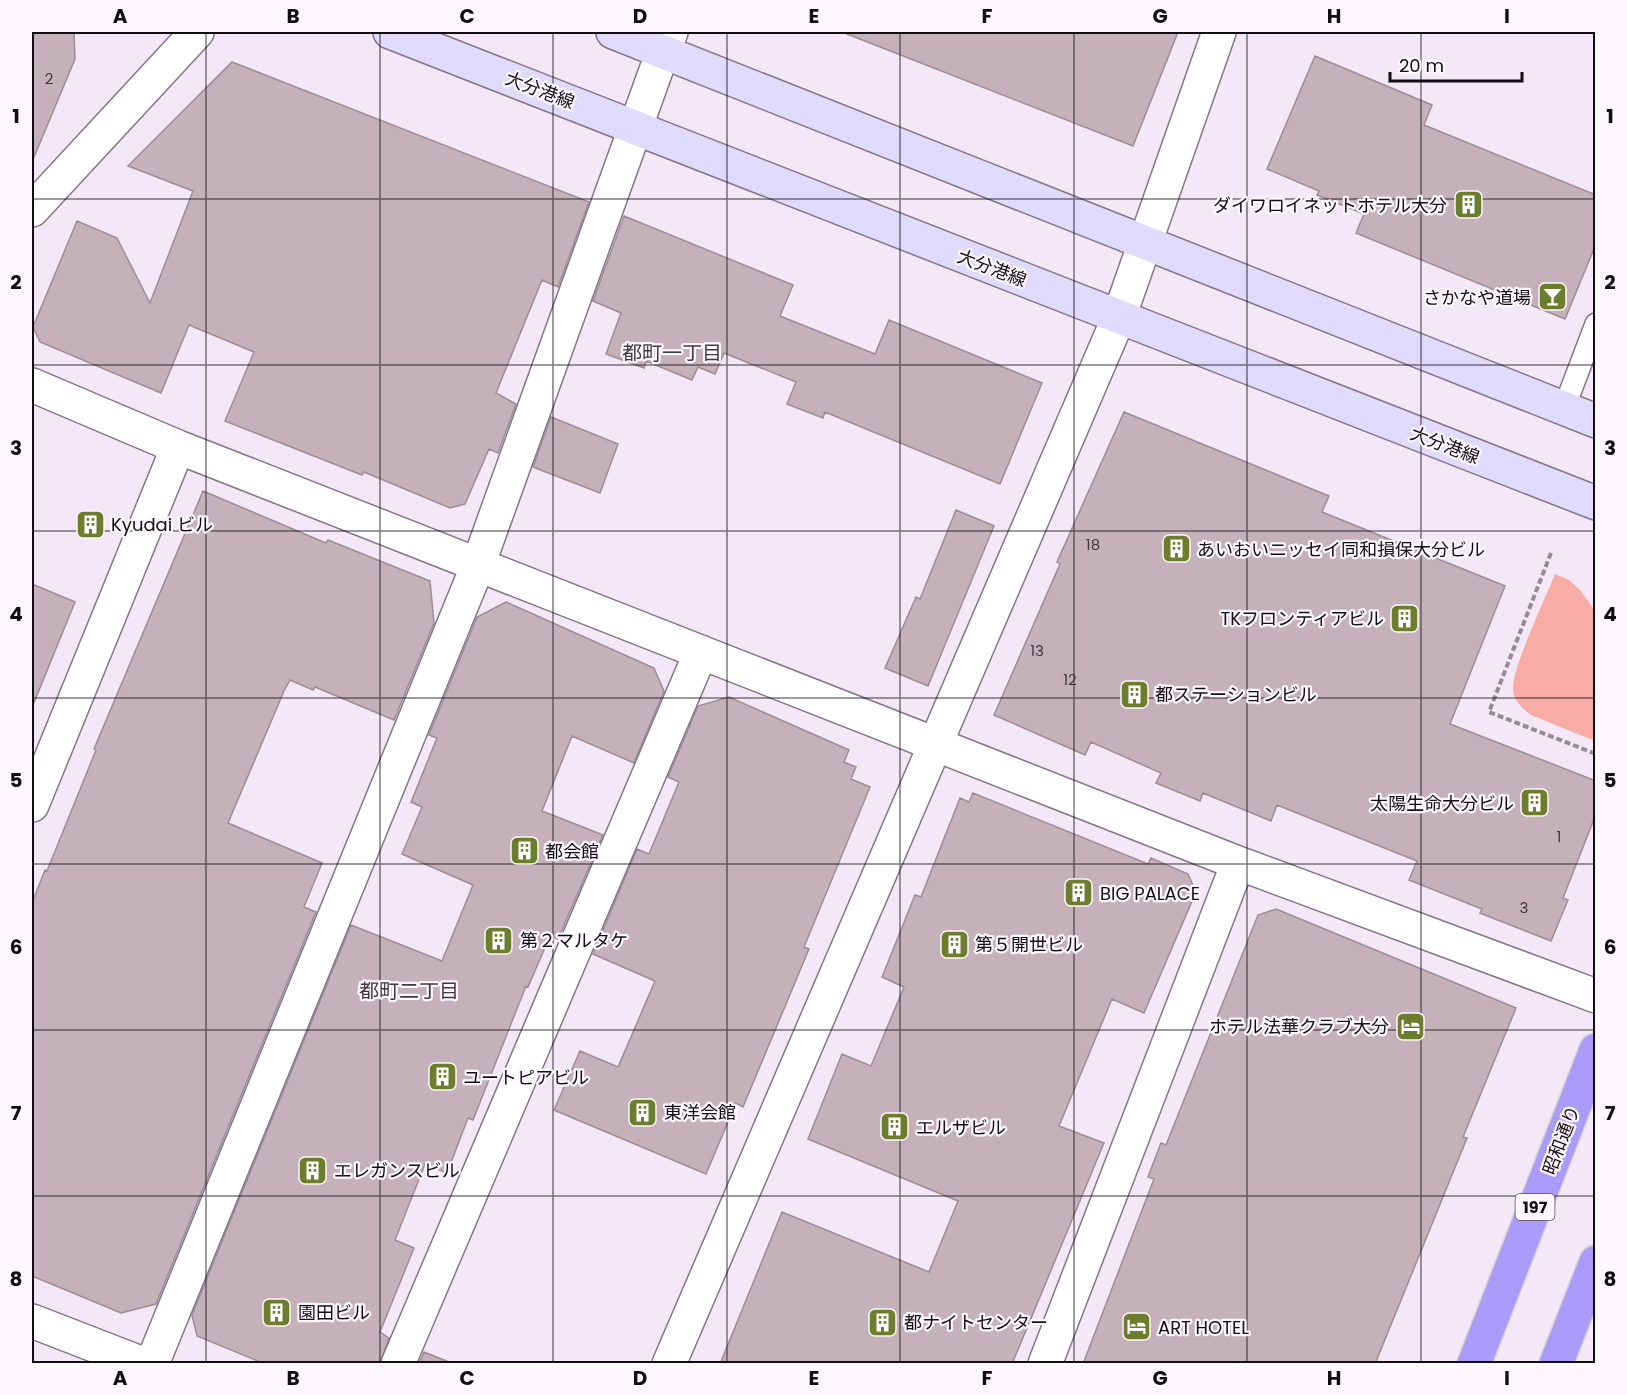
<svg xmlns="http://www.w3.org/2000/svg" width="1627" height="1395" font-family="Poppins,'Noto Sans JP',sans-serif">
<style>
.green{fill:#f7ada6}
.building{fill:#c5b1b9;stroke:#a08c94;stroke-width:1.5}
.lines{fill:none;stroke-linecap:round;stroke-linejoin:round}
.service-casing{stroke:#837785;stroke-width:24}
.minor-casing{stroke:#837785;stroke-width:36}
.tertiary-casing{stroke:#837785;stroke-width:36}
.secondary-casing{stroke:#837785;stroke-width:36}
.trunk-casing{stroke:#d4d3d4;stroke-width:36}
.path{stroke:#948b96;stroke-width:4;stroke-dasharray:6 3;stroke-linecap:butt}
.service{stroke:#fff;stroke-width:21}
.minor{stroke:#fff;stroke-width:33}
.tertiary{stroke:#fff;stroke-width:33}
.secondary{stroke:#e0dafc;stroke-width:33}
.trunk{stroke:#ab9bf8;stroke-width:33}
.grid{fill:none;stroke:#110d12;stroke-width:1.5;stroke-opacity:0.55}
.labels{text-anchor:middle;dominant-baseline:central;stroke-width:4.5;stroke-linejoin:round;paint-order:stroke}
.number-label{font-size:15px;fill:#3e363c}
.shield{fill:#fcf7fd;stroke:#585358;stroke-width:1.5}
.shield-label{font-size:16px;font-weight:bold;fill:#110d12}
.street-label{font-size:18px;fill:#110d12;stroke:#fcf7fd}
.poi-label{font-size:18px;fill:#110d12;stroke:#fcf7fd;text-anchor:start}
.neighbourhood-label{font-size:20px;fill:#423844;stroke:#fcf7fd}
.neatline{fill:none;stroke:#110d12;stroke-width:2}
.grid-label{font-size:20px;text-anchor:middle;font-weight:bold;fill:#110d12}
</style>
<rect width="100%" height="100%" fill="#f4e7f7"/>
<path class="green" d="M1555,574L1569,580L1581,591L1595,611V741L1531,715C1523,709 1513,700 1513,689C1512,668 1546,597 1555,574Z"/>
<path class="building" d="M32,32H74L75,59L32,162Z
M848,32H1178L1133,146L847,34Z
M1315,56L1432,105L1424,125L1596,195V244L1565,319L1356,233L1364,214L1317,195L1319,191L1267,169Z
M232,62L589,202L558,287L542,280L496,393L516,404L498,453L489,449L465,504L450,508L364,472L362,475L225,421L254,352L189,325L161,393L40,342L33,327L77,221L117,238L150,303L193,191L128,166Z
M624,216L793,285L780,316L875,354L889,320L1042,383L1000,484L825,412L823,418L787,404L796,382L724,353L715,374L698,367L692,380L646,361L644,368L606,354L621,313L593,301Z
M1124,412L1329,496L1322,512L1505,586L1450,724L1596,781V814L1563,898L1568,900L1551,941L1480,913L1482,909L1409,880L1417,861L1277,805L1271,821L1203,793L1200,801L1156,783L1161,773L1091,742L1085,755L994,715L1060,564L1057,562Z
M551,417L618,444L600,493L533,467Z
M203,491L326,543L328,540L430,581L434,623L394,720L315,687L313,690L290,680L284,691L228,823L322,863L304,907L316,912L156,1304L121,1313L32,1276V903L45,870L47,871L96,750L94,749Z
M956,510L994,526L928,686L885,668L916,597L920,599Z
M32,584L75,602L33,705H32Z
M506,602L654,668L664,691L634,763L572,736L542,811L603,835L558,939L550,936L528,987L526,986L473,1120L468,1118L447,1173L425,1164L395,1240L414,1248L380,1332L389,1338L380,1364H265L197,1336L192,1315L351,925L442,961L473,885L402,854L422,807L411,802L437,738L429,735L477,617Z
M729,697L849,750L844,762L856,767L851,779L870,787L804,947L809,949L743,1107L736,1103L706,1174L554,1110L580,1051L618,1067L655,981L593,954L637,849L649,854L679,782L668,777L698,706Z
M973,793L1148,864L1151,858L1188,874L1196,892L1144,1013L1112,999L1059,1126L1104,1143L1012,1364H720L782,1212L929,1272L958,1201L808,1139L842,1054L871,1066L904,987L882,977L915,895L921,897L960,798L969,802Z
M1276,909L1516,1008L1463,1137L1467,1138L1375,1364H1083L1154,1179L1148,1177L1161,1143L1166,1145L1258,915Z
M424,1352L449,1362V1364H419Z"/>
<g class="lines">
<defs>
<path id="service" d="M1564,408L1596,324"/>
<path id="minor" d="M32,210L197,32
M32,385L178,447L1238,863L1596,996
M32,805L178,447
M32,1321L143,1364
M152,1364L478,565L663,51
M398,1364L701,652
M669,1364L1119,317L1219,32
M1045,1364L1238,863"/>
<path id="tertiary" d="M663,51L671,32"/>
<path id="secondary" d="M390,32L1596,503
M613,32L1596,421"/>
<path id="trunk" d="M1474,1364L1596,1050
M1556,1364L1596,1262"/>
</defs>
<use href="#service" class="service-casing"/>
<use href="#minor" class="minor-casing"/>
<use href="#tertiary" class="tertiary-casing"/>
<use href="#secondary" class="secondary-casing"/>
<use href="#trunk" class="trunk-casing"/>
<path class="path" d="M1551,553L1489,712L1596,754"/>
<use href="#service" class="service"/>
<use href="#minor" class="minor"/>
<use href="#tertiary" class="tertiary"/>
<use href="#secondary" class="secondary"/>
<use href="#trunk" class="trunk"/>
</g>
<path class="grid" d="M206,32V1364M380,32V1364M553,32V1364M727,32V1364M900,32V1364M1074,32V1364M1247,32V1364M1421,32V1364M32,199H1596M32,365H1596M32,531H1596M32,698H1596M32,864H1596M32,1030H1596M32,1196H1596"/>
<defs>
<symbol id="building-square" viewBox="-11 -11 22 22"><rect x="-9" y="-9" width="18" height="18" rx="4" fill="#6c7d2d" stroke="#fcf7fd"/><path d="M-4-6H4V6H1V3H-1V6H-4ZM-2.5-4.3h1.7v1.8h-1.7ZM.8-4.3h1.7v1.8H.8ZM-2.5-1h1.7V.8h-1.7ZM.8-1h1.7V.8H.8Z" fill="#fff"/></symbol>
<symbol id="bar-square" viewBox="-11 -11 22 22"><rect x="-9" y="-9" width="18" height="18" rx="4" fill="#6c7d2d" stroke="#fcf7fd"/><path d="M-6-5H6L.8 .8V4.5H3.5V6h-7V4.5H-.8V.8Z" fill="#fff"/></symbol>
<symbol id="hotel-square" viewBox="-11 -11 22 22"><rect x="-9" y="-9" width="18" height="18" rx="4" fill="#6c7d2d" stroke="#fcf7fd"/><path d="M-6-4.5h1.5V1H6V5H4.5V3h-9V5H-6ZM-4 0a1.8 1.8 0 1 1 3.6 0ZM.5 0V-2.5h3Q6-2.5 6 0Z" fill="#fff"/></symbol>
</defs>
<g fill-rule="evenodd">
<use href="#building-square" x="1452" y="188" width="33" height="33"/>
<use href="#bar-square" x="1536" y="280" width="33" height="33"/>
<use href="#building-square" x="74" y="508" width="33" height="33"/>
<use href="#building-square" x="1160" y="532" width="33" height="33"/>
<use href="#building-square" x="1388" y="602" width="33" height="33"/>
<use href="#building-square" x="1118" y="678" width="33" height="33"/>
<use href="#building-square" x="1518" y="786" width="33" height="33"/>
<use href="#building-square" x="508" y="834" width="33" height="33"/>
<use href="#building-square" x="1062" y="876" width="33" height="33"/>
<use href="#building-square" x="482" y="924" width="33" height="33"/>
<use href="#building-square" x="938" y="928" width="33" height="33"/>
<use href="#hotel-square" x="1394" y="1010" width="33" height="33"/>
<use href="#building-square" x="426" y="1060" width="33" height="33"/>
<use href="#building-square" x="626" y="1096" width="33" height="33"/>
<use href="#building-square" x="878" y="1110" width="33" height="33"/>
<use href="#building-square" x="296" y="1154" width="33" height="33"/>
<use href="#building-square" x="260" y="1296" width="33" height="33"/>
<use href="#building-square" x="866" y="1306" width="33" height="33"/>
<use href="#hotel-square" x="1120" y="1310" width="33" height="33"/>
</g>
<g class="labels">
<g class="number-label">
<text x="49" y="78">2</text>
<text x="1093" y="544">18</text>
<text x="1037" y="650">13</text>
<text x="1070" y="679">12</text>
<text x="1559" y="836">1</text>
<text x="1524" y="907">3</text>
</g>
<rect class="shield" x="1515.5" y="1194" width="39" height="26" rx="4.5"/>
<g class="shield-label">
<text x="1535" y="1207">197</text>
</g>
<g class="street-label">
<text transform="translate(540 90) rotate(21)">大分港線</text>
<text transform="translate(992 268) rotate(21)">大分港線</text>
<text transform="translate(1445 445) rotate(21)">大分港線</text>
<text transform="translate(1561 1140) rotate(-69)">昭和通り</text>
</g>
<g class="poi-label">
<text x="1447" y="205" text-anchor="end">ダイワロイネットホテル大分</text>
<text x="1531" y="297" text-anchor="end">さかなや道場</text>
<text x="111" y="524">Kyudai ビル</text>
<text x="1197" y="549">あいおいニッセイ同和損保大分ビル</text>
<text x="1384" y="618" text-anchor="end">TKフロンティアビル</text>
<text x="1155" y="694">都ステーションビル</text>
<text x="1514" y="803" text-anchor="end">太陽生命大分ビル</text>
<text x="545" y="851">都会館</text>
<text x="1100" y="893">BIG PALACE</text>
<text x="520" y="940">第２マルタケ</text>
<text x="975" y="944">第５開世ビル</text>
<text x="1389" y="1026" text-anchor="end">ホテル法華クラブ大分</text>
<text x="463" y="1077">ユートピアビル</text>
<text x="664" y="1112">東洋会館</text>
<text x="916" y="1127">エルザビル</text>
<text x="334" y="1170">エレガンスビル</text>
<text x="298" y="1312">園田ビル</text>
<text x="904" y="1322">都ナイトセンター</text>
<text x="1158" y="1327">ART HOTEL</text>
</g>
<g class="neighbourhood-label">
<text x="672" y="353">都町一丁目</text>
<text x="409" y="991">都町二丁目</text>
</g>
</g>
<rect width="1627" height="1395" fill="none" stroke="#fcf7fd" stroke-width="66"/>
<path d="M1390 72v9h132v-9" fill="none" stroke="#110d12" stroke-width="3"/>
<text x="1399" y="72" font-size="18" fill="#110d12" stroke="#fcf7fd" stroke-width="4.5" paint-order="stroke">20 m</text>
<rect x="33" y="33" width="1561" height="1329" class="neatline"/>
<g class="grid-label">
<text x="120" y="23">A</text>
<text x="293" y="23">B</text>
<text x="467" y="23">C</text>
<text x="640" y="23">D</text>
<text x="814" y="23">E</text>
<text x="987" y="23">F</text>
<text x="1160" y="23">G</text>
<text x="1334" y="23">H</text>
<text x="1507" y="23">I</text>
<text x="16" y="123">1</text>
<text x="1610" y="123">1</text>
<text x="16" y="289">2</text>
<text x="1610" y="289">2</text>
<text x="16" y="455">3</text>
<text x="1610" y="455">3</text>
<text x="16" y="621">4</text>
<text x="1610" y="621">4</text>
<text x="16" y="787">5</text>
<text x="1610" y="787">5</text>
<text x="16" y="954">6</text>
<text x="1610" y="954">6</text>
<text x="16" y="1120">7</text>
<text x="1610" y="1120">7</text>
<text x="16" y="1286">8</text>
<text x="1610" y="1286">8</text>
<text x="120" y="1385">A</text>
<text x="293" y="1385">B</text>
<text x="467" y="1385">C</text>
<text x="640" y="1385">D</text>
<text x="814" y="1385">E</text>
<text x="987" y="1385">F</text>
<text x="1160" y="1385">G</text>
<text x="1334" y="1385">H</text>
<text x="1507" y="1385">I</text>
</g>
</svg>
